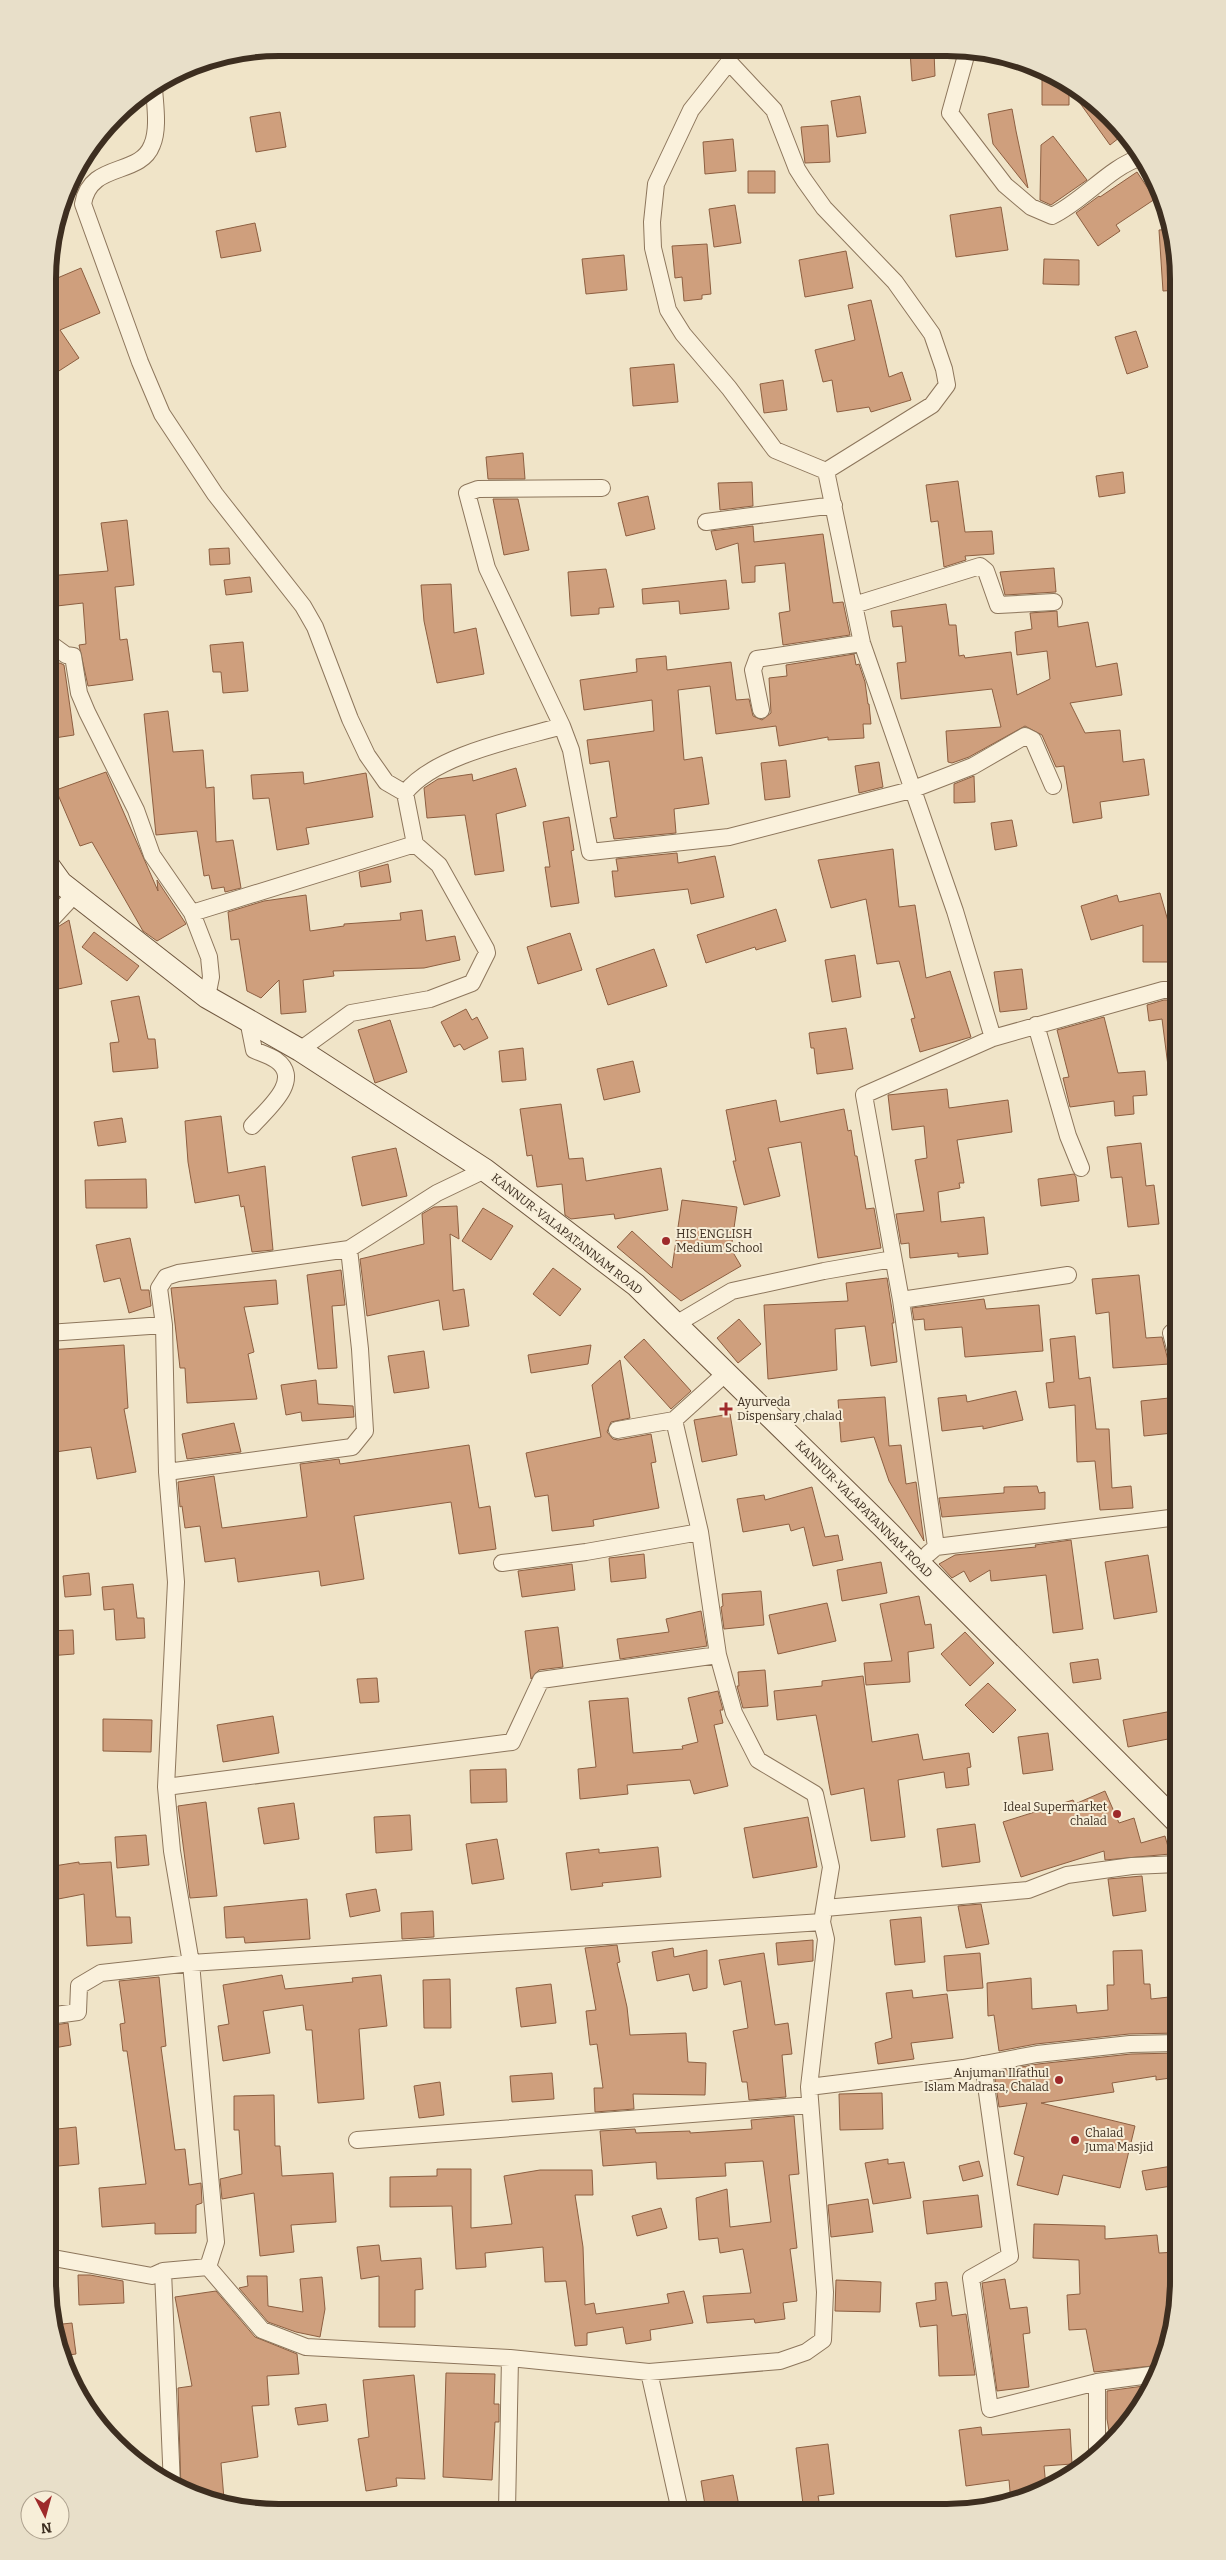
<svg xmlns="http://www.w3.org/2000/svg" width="1226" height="2560" font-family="Bitter,serif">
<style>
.building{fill:#cf9f7d;stroke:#8d5f41}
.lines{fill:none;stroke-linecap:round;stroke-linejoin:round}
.street-casing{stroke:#8d765c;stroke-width:18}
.secondary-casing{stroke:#6f573f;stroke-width:24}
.street{stroke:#faf1dc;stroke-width:16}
.secondary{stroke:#faf1dc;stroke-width:22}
.poi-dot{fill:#9e2a2b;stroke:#f7eed8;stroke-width:2}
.labels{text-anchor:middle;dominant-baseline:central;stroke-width:4;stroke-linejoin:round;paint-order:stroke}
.street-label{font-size:12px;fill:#3d2e20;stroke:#f7eed8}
.poi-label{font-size:12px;fill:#3d2e20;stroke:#f7eed8;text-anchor:start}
.rim{fill:none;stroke:#3d2e20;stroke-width:6}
</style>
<rect width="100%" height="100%" fill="#f0e4c8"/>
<path class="building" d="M910,51L934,52L935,76L912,81Z
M1042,69L1069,85V105H1042Z
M1076,89L1100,105L1124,134L1110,145L1072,92Z
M860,96L866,133L837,137L831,101Z
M1012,109L1016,131L1028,188L993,144L988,114Z
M280,112L286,147L256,152L250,117Z
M828,125L830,162L805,163L801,127Z
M1053,136L1087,180L1051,205L1040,200L1041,145Z
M733,139L736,171L705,174L703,142Z
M748,171H775V193H748Z
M1137,172L1155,199L1116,225L1120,231L1098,246L1076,213L1099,196L1100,197Z
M735,205L741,243L714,247L709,209Z
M1001,207L1008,250L956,257L950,215Z
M255,223L261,251L221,258L216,231Z
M1172,229L1178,290L1163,291L1159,230Z
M707,244L711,294L702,295V299L684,301L682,277L675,278L672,246Z
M846,251L853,288L805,297L799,260Z
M624,255L627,290L586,294L582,259Z
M1044,259L1079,260V285L1043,284Z
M81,268L100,313L60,330L79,358L48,378V282Z
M871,300L889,377L902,372L911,400L871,412L869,407L837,412L832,380L823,382L815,350L855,340L848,305Z
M1136,331L1148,367L1127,374L1115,337Z
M674,364L678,402L633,406L630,368Z
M783,380L787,410L764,413L760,384Z
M523,453L525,479H488L486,457Z
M1123,472L1125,493L1099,497L1096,476Z
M958,481L965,532L992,531L994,554L965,556L966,560L944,567L938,521L931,522L926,485Z
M752,482L753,506L720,510L718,483Z
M648,496L655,529L626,536L618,503Z
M493,499H518L529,550L504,555Z
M127,520L134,585L115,587L120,640L127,639L133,680L88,686L79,645L86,644L83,603L48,607V576L108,571L101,523Z
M753,526L754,542L823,534L833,603L843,602L850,635L783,645L779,613L790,611L785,563L755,566V582L742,583L738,543L716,550L711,531Z
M229,548L230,564L210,565L209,549Z
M1054,568L1056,592L1005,595L1000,572Z
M606,569L614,607L599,608V614L571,616L568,572Z
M250,577L252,592L226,595L224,580Z
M726,580L729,609L680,614L679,601L643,604L642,589Z
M451,584L454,633L476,628L484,674L437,683L424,621L421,585Z
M946,604L949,625H956L959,656L964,655L965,658L1011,652L1017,695L1050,679L1047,651L1017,655L1015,632L1032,629L1030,613L1057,611L1058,627L1088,622L1096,667L1117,663L1122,695L1070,703L1085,733L1120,730L1123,762L1144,759L1149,795L1100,802L1102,818L1073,823L1064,766L1056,767L1042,735L1025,726L969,757L952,763L948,762L946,731L1001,727L992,689L901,699L897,663L906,662L902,626L893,627L891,611Z
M243,642L248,691L223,693L221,672H213L210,645Z
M854,654L856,665L859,664L865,682L868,704H869L871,724H863L864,738L828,740V737L779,746L776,726L716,734L710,686L678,690L684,760L702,757L709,804L674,809L676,833L614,839L610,818L617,817L609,761L590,764L587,740L654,731L652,700L584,710L580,680L637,672L636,659L666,656L667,670L731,662L736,700L749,699L753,716L762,720L771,713L769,678L787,676L786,665Z
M60,663L64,665L74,735L48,739V666Z
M168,711L173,752L203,750L206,788L214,787L216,842L233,840L241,888L225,892L224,887L212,889L209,875L204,876L197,831L156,835L144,714Z
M786,760L790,797L765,800L761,763Z
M879,762L883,787L859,793L855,766Z
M516,768L526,806L496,814L504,871L475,875L465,815L427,818L424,788L438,779L472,774L473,781Z
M106,772L158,891L157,880L186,924L157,941L143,931L92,842L80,846L56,790Z
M303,772L304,784L366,773L373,817L306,828L309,844L277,850L269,798L253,799L251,775Z
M974,776L975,802L954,803V784Z
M569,817L574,850L571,851L579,903L551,907L545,867H550L543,822Z
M1012,820L1017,846L995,850L991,823Z
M893,849L899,907L915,905L926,978L950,971L971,1037L920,1052L911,1019L915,1018L899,961L877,964L866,899L831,908L818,860Z
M677,853L678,863L715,856L724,897L691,904L688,889L615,897L612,871H618L616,859Z
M388,864L391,882L361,887L359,872Z
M1160,893L1168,921L1169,962H1143V925L1091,940L1081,906L1117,895L1119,902Z
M306,895L310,931L344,926V924L401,920L400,913L422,910L426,941L455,936L460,960L424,968L333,971L334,976L303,980L306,1012L281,1014L279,980L261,998L247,991L239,939L231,940L228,912L264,901Z
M776,909L786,941L756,950L755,947L706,963L697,935Z
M69,920L82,984L58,989L52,963L48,956V933Z
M94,932L139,966L127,981L82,947Z
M570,933L582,970L538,984L527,947Z
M654,949L667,986L608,1005L596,969Z
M855,955L861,997L832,1002L825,960Z
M1022,969L1027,1009L1000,1012L994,972Z
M139,996L148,1039H155L158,1068L113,1072L110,1043L119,1042L111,1001Z
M1164,1000H1178V1065L1168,1066L1162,1019L1149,1021L1147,1005Z
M466,1009L472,1020L477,1017L488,1038L464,1050L460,1044L454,1047L441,1022Z
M1104,1017L1118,1073L1145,1071L1147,1095L1133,1096L1134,1114L1115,1116L1114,1101L1070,1107L1063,1078L1069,1077L1057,1030Z
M390,1020L407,1072L375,1083L358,1030Z
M846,1028L853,1069L817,1074L814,1048H811L809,1033Z
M523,1048L526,1080L502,1082L499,1051Z
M633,1061L640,1092L604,1100L597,1069Z
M947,1089L949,1108L1008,1100L1012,1132L957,1140L964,1183H959L960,1188L938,1192L941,1222L984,1217L988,1254L958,1257V1253L910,1258L909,1243L901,1244L896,1214L924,1211L915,1160L927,1158L924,1126L892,1130L888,1095Z
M776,1100L780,1122L844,1109L848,1131L851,1130L855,1156H857L866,1209L874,1208L881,1248L818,1258L801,1142L768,1148L780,1196L744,1205L733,1161H736L726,1110Z
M561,1104L569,1159L583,1158L586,1181L661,1168L668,1210L615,1219L614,1214L571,1219L565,1215L562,1184L537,1187L532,1155L527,1156L520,1109Z
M221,1116L228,1173L265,1166L273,1250L252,1252L244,1206L241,1207L239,1195L195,1203L188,1162L185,1121Z
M122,1118L126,1142L98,1146L94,1122Z
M1141,1143L1146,1186L1154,1185L1159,1224L1128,1227L1122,1177L1111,1178L1107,1147Z
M396,1148L407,1196L362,1206L352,1157Z
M1074,1174L1076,1177L1079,1201L1041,1206L1038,1179Z
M146,1179L147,1208H86L85,1180Z
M682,1200L737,1207L731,1249L741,1266L681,1301L617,1247L632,1231L672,1268Z
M457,1206L459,1239L450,1234L453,1291L464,1289L469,1326L443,1330L439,1300L367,1316L360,1259L424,1244L422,1214L434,1207Z
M483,1208L513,1226L491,1260L462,1241Z
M130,1238L141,1290H149L151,1306L129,1313L120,1278L104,1282L96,1245Z
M553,1268L581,1289L560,1316L533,1294Z
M341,1270L345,1305L332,1306L337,1368L318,1369L307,1275Z
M1139,1275L1146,1338L1162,1337L1169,1364L1113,1368L1109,1312L1096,1314L1092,1279Z
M887,1278L894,1323H892L897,1362L871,1366L865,1326L835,1329L837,1370L768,1379L764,1305L848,1301L846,1283Z
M276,1280L278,1304L244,1307L254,1352L248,1354L257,1399L187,1403L185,1368H180L171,1288Z
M984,1299L986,1309L1039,1305L1043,1351L965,1357L962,1327L925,1330L924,1319L914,1320L912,1308Z
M739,1319L761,1344L738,1363L717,1338Z
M1075,1336L1079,1379L1090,1377L1096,1429H1109L1112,1488L1131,1486L1133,1508L1100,1510L1095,1461L1077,1462L1075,1405L1049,1408L1046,1383L1054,1382L1050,1339Z
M644,1339L691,1391L671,1409L624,1357Z
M124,1345L128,1408L124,1409L136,1472L97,1479L91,1447L48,1453V1350Z
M591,1345L588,1364L531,1373L528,1355Z
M424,1351L429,1388L394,1393L388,1356Z
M620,1360L630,1418L611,1422L607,1432L613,1439L618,1440L651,1434L656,1462L651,1463L659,1508L593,1520L594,1526L552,1531L548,1495L535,1497L526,1453L601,1437L592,1385Z
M316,1380L318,1404L353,1406L354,1417L302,1421L301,1412L286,1415L281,1385Z
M1016,1391L1023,1420L983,1429V1426L942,1431L938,1398L966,1395L967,1402Z
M885,1397L889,1446L901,1445L906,1484L916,1482L924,1541L889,1481L874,1437L841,1442L838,1400Z
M1169,1398L1173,1433L1144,1436L1141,1401Z
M730,1414L737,1455L702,1462L694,1420Z
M234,1423L241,1452L187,1459L182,1434Z
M469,1445L479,1508L490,1506L496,1549L459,1554L451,1502L354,1516L364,1579L321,1586L319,1571L238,1582L235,1558L205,1562L200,1526L185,1528L182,1506L180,1507L178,1482L214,1476L222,1528L307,1517L300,1464L339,1459L340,1464Z
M1037,1486L1039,1493L1045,1492V1509L942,1517L939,1498L1004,1493V1487Z
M812,1487L825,1537L838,1535L843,1560L813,1566L804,1527L791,1531L789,1524L743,1532L737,1499L764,1495L765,1500Z
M1071,1540L1083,1629L1053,1633L1046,1575L991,1581L990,1570L970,1582L964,1571L952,1578L939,1564L955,1555L1036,1547L1035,1545Z
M644,1554L646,1578L611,1582L609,1558Z
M1148,1555L1157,1612L1114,1619L1105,1562Z
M881,1562L887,1593L842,1601L837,1570Z
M572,1564L575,1590L522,1597L518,1571Z
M89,1573L91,1595L65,1597L63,1576Z
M133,1584L137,1618H144L145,1638L116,1640L114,1609L104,1610L102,1587Z
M761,1591L764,1625L724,1629L721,1607L723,1606L722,1594Z
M919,1596L925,1625L931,1624L934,1648L908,1652L910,1682L866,1685L864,1663L892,1661L880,1604Z
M827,1603L836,1641L778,1654L769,1615Z
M701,1611L707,1646L620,1659L617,1639L669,1632L666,1619Z
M558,1627L563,1667L539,1670L531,1679L525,1631Z
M73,1630L74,1654L48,1656V1631Z
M965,1632L994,1663L970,1686L941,1654Z
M1098,1659L1101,1679L1073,1683L1070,1663Z
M765,1670L768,1706L743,1708L737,1686H739L738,1672Z
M863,1676L872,1742L918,1734L923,1760L969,1753L971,1767L967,1768L969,1785L946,1788L944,1772L898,1780L905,1837L871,1841L864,1788L831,1795L816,1715L777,1720L774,1691L822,1686V1681Z
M377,1678L379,1702L360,1703L357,1679Z
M988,1683L1016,1710L993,1733L965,1705Z
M718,1691L723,1710H720L723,1723L714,1725L728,1786L694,1794L690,1780L627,1785L628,1794L580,1799L578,1769L596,1767L589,1701L628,1698L633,1753L683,1749L682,1746L698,1742L688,1698Z
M1178,1710V1737L1128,1747L1123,1720Z
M273,1716L279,1753L223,1762L217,1725Z
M103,1719L152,1720L151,1752L103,1751Z
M1048,1733L1053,1770L1023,1774L1018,1737Z
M506,1769L507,1802L471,1803L470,1770Z
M1105,1791L1119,1823L1134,1818L1141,1843L1165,1836L1170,1854L1105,1860L1104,1851L1021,1877L1003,1822L1073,1800L1075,1804Z
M206,1802L217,1896L190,1898L178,1806Z
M294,1803L299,1839L264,1844L258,1808Z
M410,1815L412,1850L376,1853L374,1817Z
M808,1817L817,1867L753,1878L744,1828Z
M975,1824L980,1862L942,1867L937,1829Z
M146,1835L149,1865L117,1868L115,1837Z
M497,1839L504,1879L472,1884L466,1844Z
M658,1847L661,1877L602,1883L603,1886L571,1890L566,1853L599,1849V1853Z
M79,1862V1864L111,1862L116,1917H130L132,1943L87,1946L84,1894L48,1901V1867Z
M1142,1876L1146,1911L1113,1916L1108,1879Z
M376,1889L380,1911L350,1917L346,1894Z
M307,1899L310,1939L245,1943L244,1937L226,1938L224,1907Z
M981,1904L989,1944L966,1948L958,1906Z
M433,1911L434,1937L402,1939L401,1913Z
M921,1917L925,1962L895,1965L890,1920Z
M813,1940V1961L778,1965L776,1943Z
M617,1945L620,1962L617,1963L627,2007L630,2035L686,2033L688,2062L706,2063L705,2095L633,2094L634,2109L595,2112L594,2088H603L597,2044L590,2045L586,2011L596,2010L585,1948Z
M673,1948L674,1957L707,1950V1988L693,1991L689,1974L657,1981L652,1952Z
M1142,1950L1144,1984H1150L1151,1999L1178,1996V2033L1129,2034L1036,2044L999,2051L994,2015L988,2016L987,1983L1031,1978L1032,2009L1076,2005L1077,2013L1108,2010L1107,1985H1114L1113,1951Z
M764,1953L775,2025L788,2023L792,2054L782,2055L786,2097L749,2100L747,2082H742L733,2031L748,2028L741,1981L724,1985L719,1960Z
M980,1953L983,1988L947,1991L944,1956Z
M282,1975L285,1989L353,1982L352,1978L381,1975L387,2026L359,2029L364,2099L318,2103L312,2030H306L303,2005L263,2011L270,2053L223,2061L218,2026L229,2024L223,1985Z
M159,1977L166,2046L161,2047L175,2150L185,2149L189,2185L201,2183L202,2203L196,2205V2233L155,2234V2223L102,2227L99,2188L146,2184L127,2051H123L120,2024L125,2023L119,1981Z
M450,1979L451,2028H424L423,1980Z
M551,1984L556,2023L521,2027L516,1988Z
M912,1990L913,1998L947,1994L953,2038L911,2043L914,2059L878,2064L875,2043L892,2038L886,1993Z
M68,2023L71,2045L48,2049V2026Z
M1178,2053V2077L1156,2080V2076L1112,2083L1114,2092L1041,2103L1135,2126L1120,2188L1063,2175L1058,2195L1017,2185L1024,2157L1014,2154L1027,2103L999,2107L994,2072L1038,2064L1131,2054Z
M552,2073L554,2099L512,2102L510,2076Z
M440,2082L444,2115L419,2118L414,2086Z
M882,2093L883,2129L840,2130L839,2094Z
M274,2095L275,2146H280L282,2176L333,2173L336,2222L291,2225L294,2252L260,2256L254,2193L222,2199L220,2179L242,2174L239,2130H234V2096Z
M794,2116L799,2174L789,2175L797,2248L790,2249L797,2301L783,2303L785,2319L755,2323L754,2319L707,2323L703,2296L751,2293L743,2249L720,2253L718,2238L699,2240L696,2198L727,2189L730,2227L771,2222L763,2161L725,2163L726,2176L657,2179L656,2162L603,2166L600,2131L635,2129L636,2133L690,2131V2133L752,2129L751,2120Z
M76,2127L79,2164L48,2167V2130Z
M888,2159V2164L904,2162L911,2198L873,2204L865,2163Z
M979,2161L983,2176L963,2181L959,2166Z
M1178,2165V2185L1146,2190L1142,2171Z
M437,2169H471V2228L512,2224L504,2176L540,2170H592L593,2195H575L583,2247L585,2305L594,2303L596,2314L669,2303L667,2294L684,2291L693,2323L650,2330L651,2340L626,2344L623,2327L587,2333V2345L575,2346L566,2281L545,2282L543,2247L485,2253L486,2267L456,2269L452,2206L390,2207V2177L437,2176Z
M978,2195L982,2227L927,2234L923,2201Z
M868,2199L873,2232L831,2237L828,2205Z
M661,2208L667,2228L637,2236L632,2216Z
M1034,2224L1105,2226V2239L1157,2235L1159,2253L1178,2252V2286H1171L1174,2314L1162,2365L1094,2372L1086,2329L1069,2330L1067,2295L1080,2294L1079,2260L1033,2258Z
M379,2245L381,2261L421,2258L423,2289L415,2290V2327H379V2276L361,2279L357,2247Z
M78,2275H90L123,2281L124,2303L79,2305Z
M247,2276H267L268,2306L303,2312L300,2279L322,2277L325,2309L320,2337L296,2332L268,2322L239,2288L248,2286Z
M1005,2279L1010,2309L1027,2307L1030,2333L1023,2334L1029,2387L997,2391L982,2283Z
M836,2280L881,2282L880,2312L835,2311Z
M947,2282L952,2316L966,2314L975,2375L939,2376L937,2325L920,2327L916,2303L936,2300L935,2283Z
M216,2291L255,2337L297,2354L299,2374L267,2376L269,2405L252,2406L258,2457L221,2463L224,2499L210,2500L181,2490L178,2388L192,2386L175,2297Z
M72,2323L76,2354L62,2356L55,2341L53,2325Z
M446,2373L495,2374L494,2404H499V2422H495L492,2480L443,2477Z
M414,2375L425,2479L396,2478L397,2486L366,2491L358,2439L369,2437L363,2380Z
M1151,2385L1121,2433L1111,2443L1107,2419V2391Z
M326,2404L328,2421L298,2425L295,2408Z
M981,2427L982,2435L1070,2429L1072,2464L1044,2466L1046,2487L1011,2503L1009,2480L966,2486L959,2430Z
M828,2444L834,2494L818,2496L821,2512H804L796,2448Z
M733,2475L740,2511H706L701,2481Z"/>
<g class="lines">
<defs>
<path id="street" d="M728,50L729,62L774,110L797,169L804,180L824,208L895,282L932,334L944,369L947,385L932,405L826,471L862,643L955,911L993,1038L864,1095L901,1300L936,1547
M967,52L950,113L1005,185L1031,207L1052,216C1085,200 1109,167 1142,157
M729,62L691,110L656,184L652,222L653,248L668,310L683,334L729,388L775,450L826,471
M154,88C155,105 159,129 152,145C140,177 90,161 83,204L140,362L162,414L215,494L303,606L315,627L350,719L367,755L386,782L405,793
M602,488L478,489L467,493L487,568L562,726L571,750L590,852L729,837L911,790L973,766L1025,736L1033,740L1053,786
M706,522L834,505
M854,605L980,566L986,571L998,605L1054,602
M48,642L66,655L73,656L79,693L87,712L136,810L152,855L192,913L209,957L211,977L207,997
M761,710L753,670L757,659L862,643
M192,913L415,844
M48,923L75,894
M248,1020L254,1050C261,1053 270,1056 276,1060C304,1080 266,1110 252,1126
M1036,1025L1068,1136L1081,1168
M993,1038L1163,990H1178
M300,1050L351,1013L430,999L472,983L487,953L486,949L439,865L415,844L405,793C434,755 517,739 562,726
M901,1300L1068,1275
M676,1324L732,1291L824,1271L893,1259
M48,1333L164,1325
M1178,1360L1171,1333L1178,1327
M674,1420L726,1373
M167,1472L352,1447L365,1431L360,1349L349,1249
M928,1554L936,1547L1178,1517
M502,1563L586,1552L700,1532
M166,1787L512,1742L541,1680L718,1655
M825,1908L1028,1890L1067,1875L1132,1866L1178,1864
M48,2016L78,2012L79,1986L101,1973L191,1963L822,1922
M983,2064L1010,2256L971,2278L990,2409L1097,2382L1158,2374
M809,2087L963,2068L1037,2054L1130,2044L1178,2043
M357,2140L810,2105
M48,2257L152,2276L163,2271
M208,2267L262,2330L306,2347L510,2358L649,2372L780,2361L806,2352L823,2340L825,2292L809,2087L826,1939L822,1922L831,1867L815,1794L758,1760L734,1713L718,1655L700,1532L674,1420L617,1430
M208,2267L216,2242L191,1963L172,1851L166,1787L176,1582L167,1472L164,1325L159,1288L166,1277L178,1273L349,1249L437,1193L485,1170
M649,2372L680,2511
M1097,2382V2454
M172,2486L163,2271L208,2267
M507,2510L510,2358"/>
<path id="secondary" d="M48,865L61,883L207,997L300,1050L485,1170L636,1285L883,1527L1178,1823"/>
</defs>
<use href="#street" class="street-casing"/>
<use href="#secondary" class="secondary-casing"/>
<use href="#street" class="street"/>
<use href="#secondary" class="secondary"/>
</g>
<g class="poi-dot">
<circle cx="666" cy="1241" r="5"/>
<path d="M723.5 1401.5h5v5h5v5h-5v5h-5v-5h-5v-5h5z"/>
<circle cx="1117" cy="1814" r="5"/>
<circle cx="1059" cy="2080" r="5"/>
<circle cx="1075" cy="2140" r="5"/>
</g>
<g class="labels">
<g class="street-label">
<text transform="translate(567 1234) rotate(38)">KANNUR-VALAPATANNAM ROAD</text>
<text transform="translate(864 1509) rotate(45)">KANNUR-VALAPATANNAM ROAD</text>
</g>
<g class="poi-label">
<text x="676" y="1234">HIS ENGLISH<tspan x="676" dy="14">Medium School</tspan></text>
<text x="737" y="1402">Ayurveda<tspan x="737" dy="14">Dispensary ,chalad</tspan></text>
<text x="1107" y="1807" text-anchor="end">Ideal Supermarket<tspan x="1107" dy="14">chalad</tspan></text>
<text x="1049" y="2073" text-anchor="end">Anjuman Ilfathul<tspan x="1049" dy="14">Islam Madrasa, Chalad</tspan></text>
<text x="1085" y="2133">Chalad<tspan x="1085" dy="14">Juma Masjid</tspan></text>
</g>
</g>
<path d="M0 0H1226V2560H0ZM279 56H947A223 223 0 0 1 1170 279V2281A223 223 0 0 1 947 2504H279A223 223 0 0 1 56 2281V279A223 223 0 0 1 279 56Z" fill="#e8dfc9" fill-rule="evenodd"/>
<path class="rim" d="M279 56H947A223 223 0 0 1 1170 279V2281A223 223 0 0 1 947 2504H279A223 223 0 0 1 56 2281V279A223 223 0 0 1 279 56Z"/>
<g transform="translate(45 2515) rotate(174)"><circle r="24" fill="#f7eed8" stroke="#ada18e"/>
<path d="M0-4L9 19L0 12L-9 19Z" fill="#9e2a2b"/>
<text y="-8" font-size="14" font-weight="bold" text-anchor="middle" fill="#3d2e20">N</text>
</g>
</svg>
